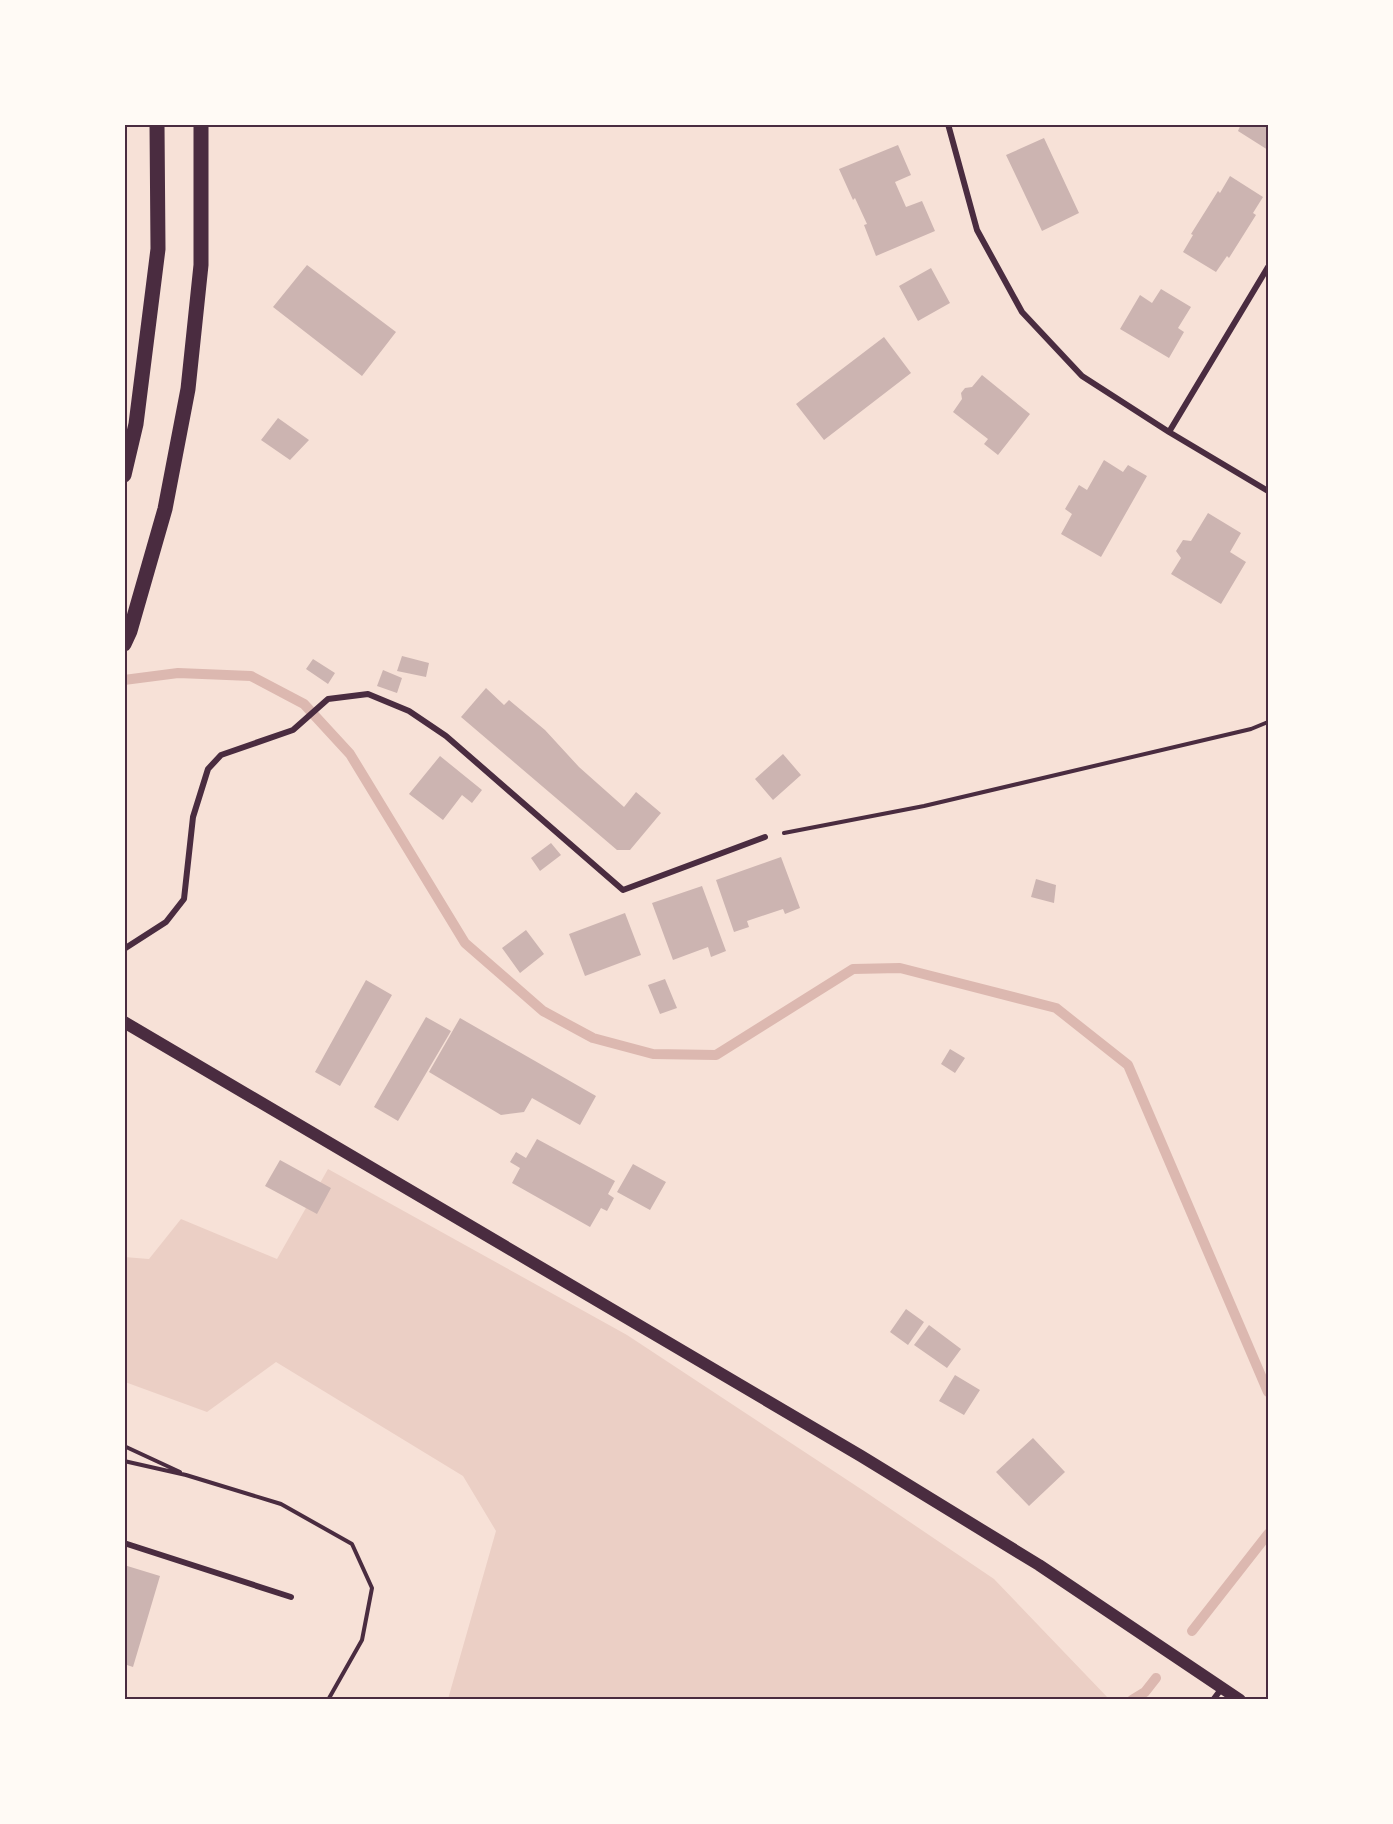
<svg xmlns="http://www.w3.org/2000/svg" width="1393" height="1824" font-family="'PT Sans Narrow',sans-serif">
<style>
.green{fill:#ebcfc5}
.lines{fill:none;stroke-linecap:round;stroke-linejoin:round}
.stream{stroke:#dcb8b0;stroke-width:10}
.building{fill:#ccb4b1}
.path{stroke:#4a2c40;stroke-width:4}
.minor{stroke:#4a2c40;stroke-width:6}
.secondary{stroke:#4a2c40;stroke-width:12}
.primary{stroke:#4a2c40;stroke-width:15}
.neatline{fill:none;stroke:#4a2c40;stroke-width:2}
</style>
<rect width="100%" height="100%" fill="#f7e1d7"/>
<path class="green" d="M328,1169L627,1335L867,1493L994,1579L1109,1699H448L496,1531L463,1476L276,1362L207,1412L125,1382L124,1257L149,1259L181,1219L277,1259Z"/>
<g class="lines">
<path class="stream" d="M124,680L178,673L251,676L304,704L350,754L465,943L543,1011L593,1038L653,1054L716,1055L853,969L900,968L1056,1008L1128,1065L1268,1392
M1192,1631L1268,1534
M1132,1700L1145,1692L1156,1678"/>
</g>
<path class="building" d="M1241,124H1268V150L1238,131Z
M1044,138L1079,213L1042,231L1006,155Z
M898,145L911,175L895,182L906,207L922,201L935,231L876,256L864,225L867,224L855,198L853,200L839,169Z
M1230,176L1263,197L1253,213L1256,215L1229,258L1227,256L1216,272L1183,252L1193,235L1191,234L1218,191L1220,193Z
M307,265L396,332L362,376L273,307Z
M931,268L950,303L918,321L899,286Z
M1161,289L1191,307L1178,328L1184,332L1169,358L1120,329L1140,295L1152,303Z
M884,337L911,373L824,440L796,404Z
M982,375L1030,414L998,455L984,444L988,439L953,412L962,399L961,393L965,388L972,387Z
M278,418L309,440L290,460L261,440Z
M1104,460L1123,472L1128,465L1147,476L1101,557L1061,534L1072,514L1065,509L1079,485L1087,490Z
M1208,513L1241,533L1230,552L1246,562L1221,604L1171,574L1181,558L1176,551L1183,540L1191,541Z
M402,656L429,663L426,677L397,671Z
M313,659L335,673L328,684L306,669Z
M383,670L402,678L397,693L377,686Z
M486,688L504,705L509,700L545,730L579,767L624,807L636,792L661,813L630,850H617L461,717Z
M783,754L801,775L773,800L755,779Z
M440,756L482,790L472,803L462,795L443,820L409,794Z
M551,843L561,855L540,871L531,858Z
M781,857L800,908L785,914L783,909L747,921L749,927L734,932L716,880Z
M1036,879L1056,885L1054,903L1031,897Z
M702,886L726,951L711,957L708,947L673,960L652,903Z
M625,913L641,955L585,976L569,934Z
M526,930L544,954L520,973L502,948Z
M665,979L677,1008L660,1014L648,985Z
M366,980L392,995L340,1086L315,1072Z
M426,1017L451,1031L398,1121L374,1107Z
M460,1018L596,1096L580,1125L532,1098L524,1112L501,1115L429,1072Z
M950,1049L965,1058L955,1073L941,1064Z
M537,1139L615,1181L608,1194L614,1198L607,1211L601,1208L590,1227L512,1183L520,1168L510,1162L516,1152L526,1158Z
M280,1160L331,1188L317,1214L265,1186Z
M633,1164L666,1182L650,1210L617,1192Z
M906,1309L924,1322L908,1345L890,1332Z
M929,1325L961,1349L947,1368L914,1345Z
M955,1375L980,1390L964,1415L939,1401Z
M1033,1438L1065,1472L1029,1506L996,1472Z
M124,1565L160,1576L133,1667L124,1664Z"/>
<g class="lines">
<path class="path" d="M784,833L924,806L1251,729L1268,722
M124,1446L180,1472
M124,1461L186,1475L281,1504L352,1544L372,1588L362,1640L328,1700"/>
<path class="minor" d="M948,124L977,230L1022,312L1082,376L1169,432L1268,491
M1169,432L1268,267
M124,949L166,922L184,899L193,817L208,769L221,755L293,730L328,699L368,694L409,711L446,736L623,890L765,837
M124,1543L291,1597
M1213,1700L1222,1688"/>
<path class="secondary" d="M124,1022L861,1456L1039,1565L1240,1700"/>
<path class="primary" d="M124,475L136,424L158,249L157,124
M124,644L130,631L165,509L188,389L201,265V124"/>
</g>
<rect width="1393" height="1824" fill="none" stroke="#fffaf5" stroke-width="252"/>
<rect x="126" y="126" width="1141" height="1572" class="neatline"/>
</svg>
